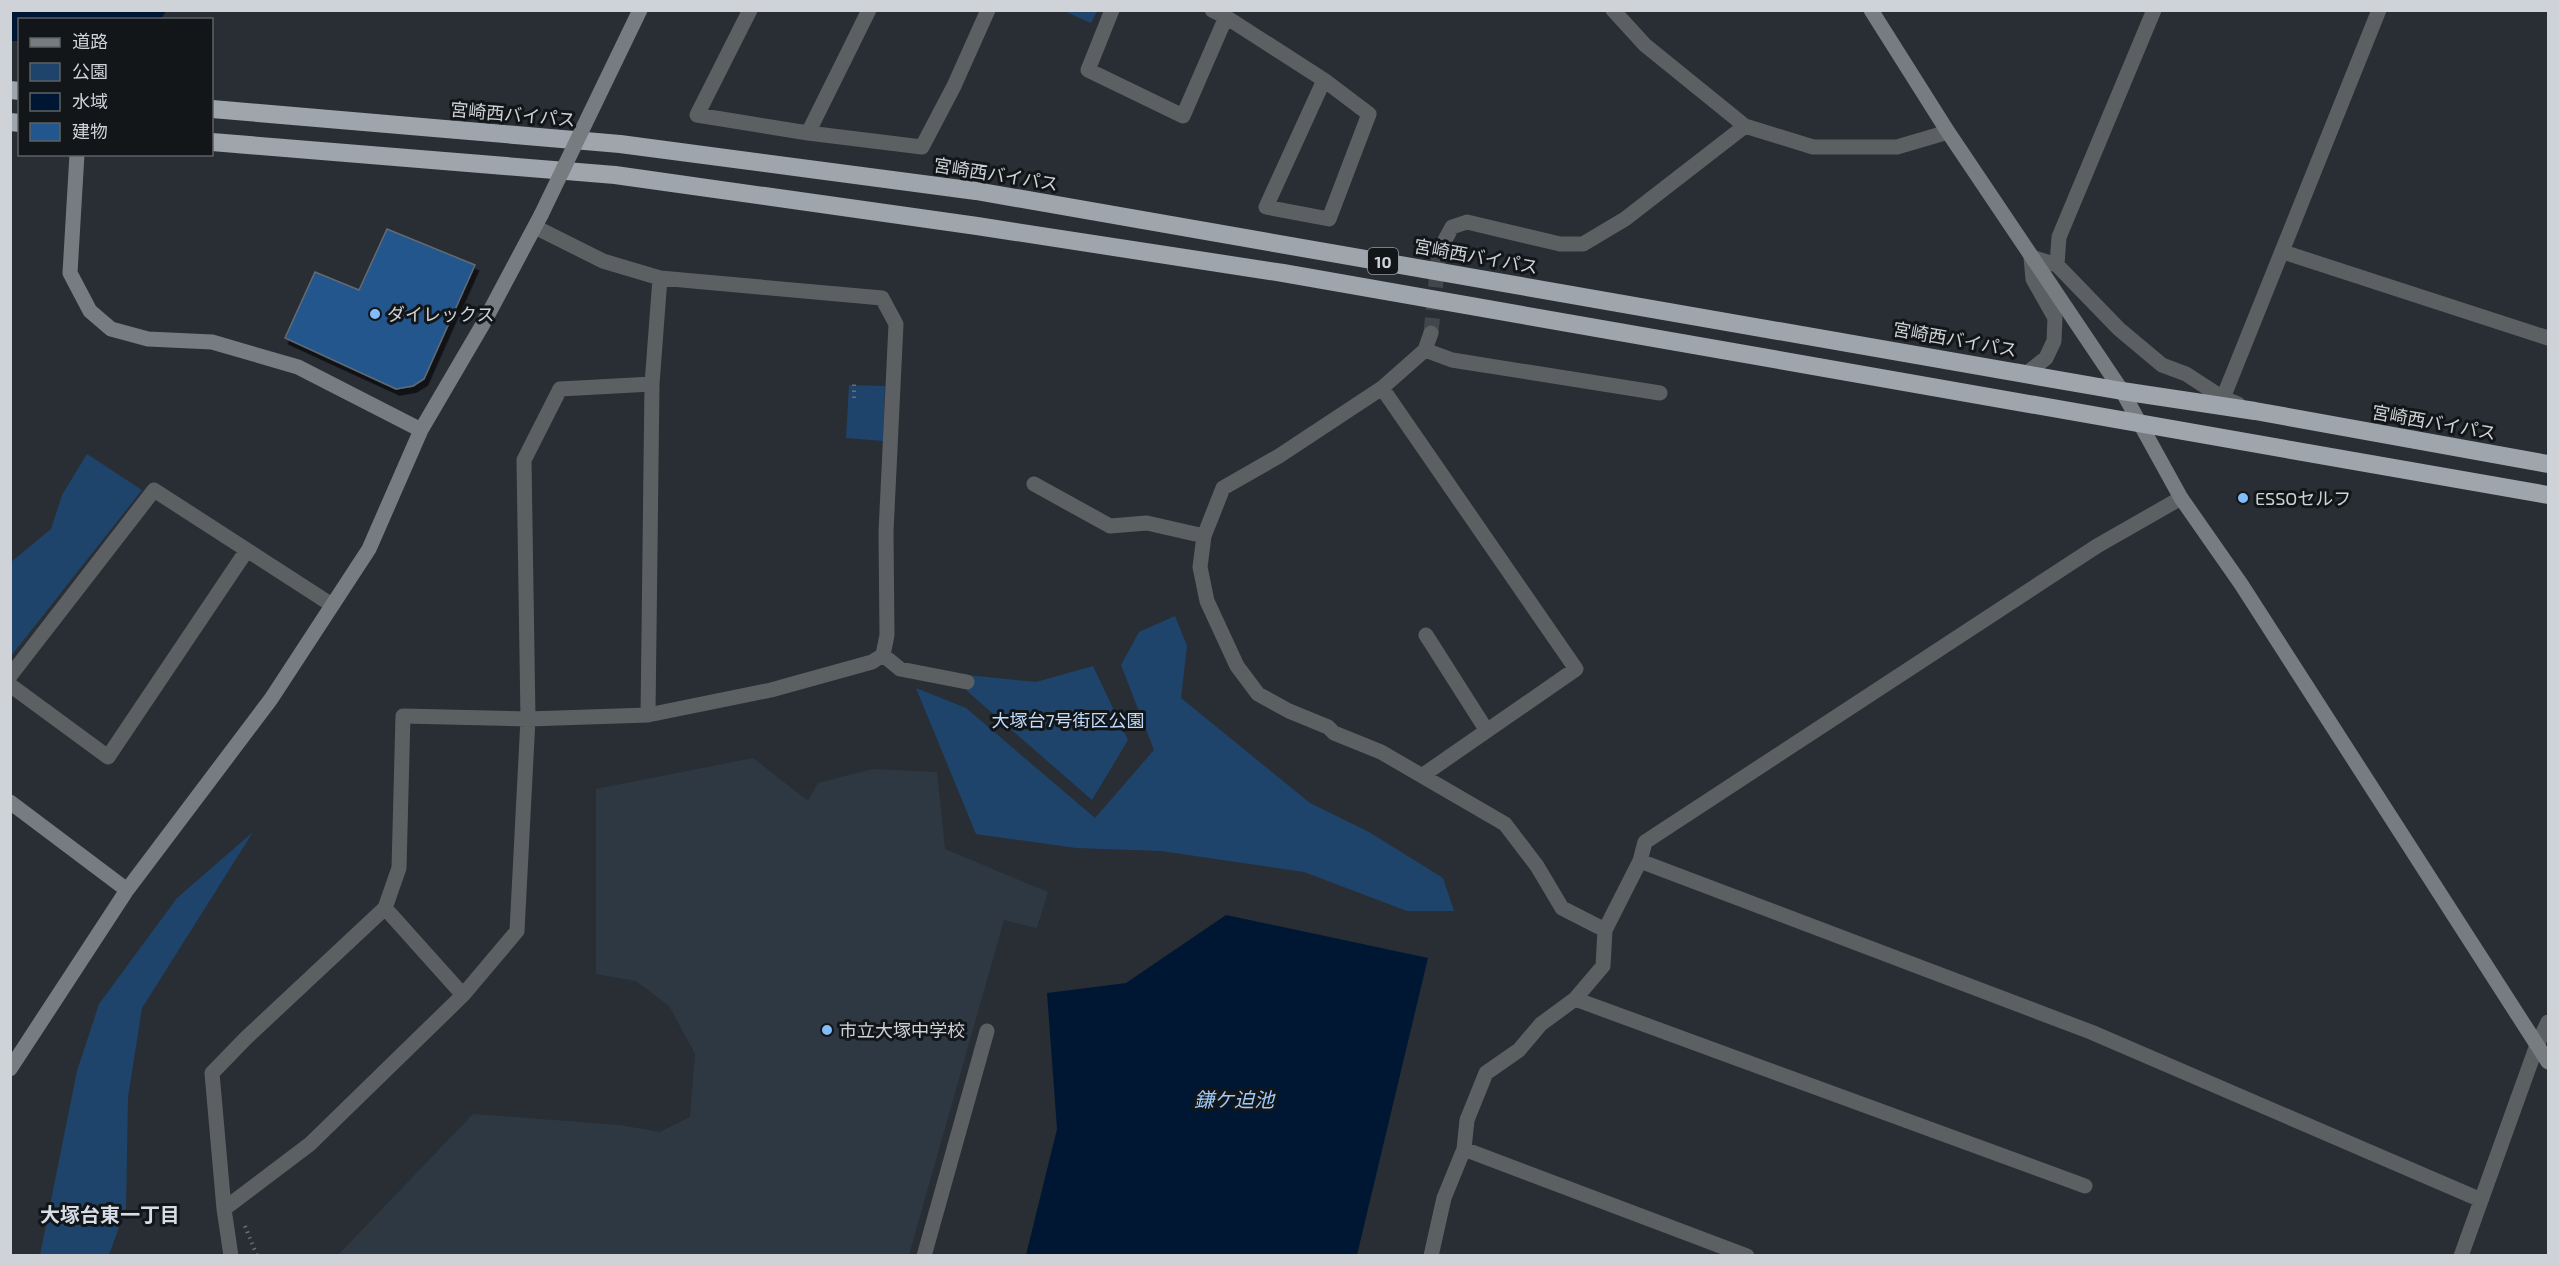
<svg xmlns="http://www.w3.org/2000/svg" width="2559" height="1266" font-family="'Exo 2','Noto Sans JP',sans-serif">
<style>
.built{fill:#2e3843}
.green{fill:#1f446c}
.water{fill:#001733}
.building{fill:#21578d;stroke:#646a72;stroke-width:1.5;filter:url(#shadow)}
.lines{fill:none;stroke-linecap:round;stroke-linejoin:round}
.street-tunnel{stroke:#41474c;stroke-width:15;stroke-dasharray:15 8;stroke-linecap:butt}
.path{stroke:#696e74;stroke-width:4;stroke-dasharray:1.5 4.5;stroke-linecap:butt}
.street{stroke:#5d6063;stroke-width:15}
.secondary{stroke:#777c81;stroke-width:15}
.highway{stroke:#9ea5ad;stroke-width:18}
.secondary-bridge{stroke:#777c81;stroke-width:15}
.poi-dot{fill:#83bcfb;stroke:#131618;stroke-width:2}
.labels{text-anchor:middle;dominant-baseline:central;stroke-width:6;stroke-linejoin:round;paint-order:stroke}
.shield{fill:#131618;stroke:#979a9e;stroke-width:1.5}
.shield-label{font-size:16px;font-weight:bold;fill:#cfd2d7}
.street-label{font-size:18px;fill:#cfd2d7;stroke:#131618}
.poi-label{font-size:18px;fill:#cfd2d7;stroke:#131618;text-anchor:start}
.park-label{font-size:18px;fill:#bfdcfc;stroke:#131618}
.water-label{font-size:20px;font-style:italic;fill:#9ec8f8;stroke:#131618}
.neighbourhood-label{font-size:20px;font-weight:bold;fill:#d6dde6;stroke:#131618}
</style>
<defs>
<filter id="shadow"><feDropShadow dx="3.5" dy="6" stdDeviation="0" flood-color="#0009"/></filter>
</defs>
<rect width="100%" height="100%" fill="#282e34"/>
<path class="built" d="M753,758L808,801L818,783L873,769L937,772L945,849L1048,892L1037,928L1004,920L909,1255H338L473,1114L620,1125L660,1132L690,1117L695,1054L669,1006L636,981L596,974V789Z"/>
<path class="green" d="M1064,11H1097L1091,23Z
M849,385L885,386L883,441L846,438Z
M87,454L142,490L11,656V562L51,529L62,495Z
M1175,616L1187,646L1181,698L1310,803L1369,832L1443,878L1454,911H1407L1304,872L1161,851L1076,848L976,834L916,688L966,708L1095,818L1154,750L1121,665L1139,632Z
M1093,666L1128,740L1092,800L967,691V675L1036,682Z
M253,832L142,1008L128,1097L126,1208L109,1255H40L77,1071L99,1004L177,898Z"/>
<path class="water" d="M10,11L11,10L166,11L161,19L20,20L19,41H11Z
M1226,915L1428,958L1357,1255H1026L1057,1129L1047,993L1126,983Z"/>
<path class="building" d="M387,229L475,265L424,379L413,386L396,389L285,338L315,272L359,290Z"/>
<g class="lines">
<path class="street-tunnel" d="M1431,333L1439,251"/>
<path class="path" d="M854,398V382
M245,1226L257,1256"/>
<path class="street" d="M750,10L697,115L808,133L922,147L954,86L988,10
M1112,10L1088,70L1183,116L1226,17
M1212,10L1226,17L1324,80L1369,114L1329,219L1266,207L1324,80
M1613,10L1645,45L1745,126L1813,147H1897L1948,132
M808,133L869,10
M1439,251L1452,227L1467,222L1560,244H1583L1625,219L1745,126
M2283,252L2548,338
M2057,265L2059,237L2154,10
M1431,333L1425,350L1382,388L1279,456L1223,488L1204,536L1200,567L1207,601L1237,666L1258,694L1289,711L1328,727L1334,733L1381,752L1505,824L1537,866L1562,908L1605,930
M1425,350L1452,360L1660,393
M2018,371L2027,373L2046,358L2054,341L2055,318L2033,279L2031,257L2057,265L2119,329L2162,365L2186,374L2223,398L2238,404
M1382,388L1576,669L1423,775
M2223,398L2379,10
M1034,484L1110,526L1147,523L1204,536
M1426,635L1487,731
M883,655L900,669L967,682
M10,676L154,490L332,605
M10,685L108,757L247,550
M648,715L652,384L660,278
M1640,861L2091,1032L2481,1200
M385,908L463,995
M1575,999L2085,1186
M1464,1149L1747,1256
M224,1209L310,1144L463,995L517,931L528,719L524,460L560,389L652,384
M231,1256L224,1209L212,1073L246,1038L385,908L399,868L403,716L528,719L648,715L771,690L872,662L883,655L887,635L886,532L896,324L882,298L660,278L603,261L535,227
M924,1256L987,1031
M1431,1256L1444,1198L1464,1149L1467,1120L1486,1073L1519,1050L1541,1024L1575,999L1603,966L1605,930L1640,861L1645,842L2097,546L2181,498
M2461,1256L2537,1045L2548,1022"/>
<path class="secondary" d="M1871,10L1948,132L2122,391L2181,498L2241,584L2548,1062
M77,154L70,273L90,311L111,329L148,339L212,342L298,367L421,430
M10,802L127,890
M10,1069L127,890L271,699L369,549L421,430L483,324L541,215"/>
<path class="highway" d="M10,90L20,91
M212,109L620,144L976,191L2122,391L2255,411L2548,464
M10,122L20,123
M212,142L615,175L977,226L1283,273L2548,495"/>
<path class="secondary-bridge" d="M541,215L640,10"/>
</g>
<g class="poi-dot">
<circle cx="375" cy="314" r="6"/>
<circle cx="2243" cy="498" r="6"/>
<circle cx="827" cy="1030" r="6"/>
</g>
<g class="labels">
<rect class="shield" x="1368" y="248" width="30" height="26" rx="4.5"/>
<g class="shield-label">
<text x="1383" y="261">10</text>
</g>
<g class="street-label">
<text transform="translate(513 114) rotate(5)">宮崎西バイパス</text>
<text transform="translate(996 174) rotate(9)">宮崎西バイパス</text>
<text transform="translate(1476 256) rotate(10)">宮崎西バイパス</text>
<text transform="translate(1955 339) rotate(10)">宮崎西バイパス</text>
<text transform="translate(2434 422) rotate(10)">宮崎西バイパス</text>
</g>
<g class="poi-label">
<text x="387" y="314">ダイレックス</text>
<text x="2255" y="498">ESSOセルフ</text>
<text x="839" y="1030">市立大塚中学校</text>
</g>
<g class="park-label">
<text x="1068" y="720">大塚台7号街区公園</text>
</g>
<g class="water-label">
<text x="1234" y="1099">鎌ケ迫池</text>
</g>
<g class="neighbourhood-label">
<text x="110" y="1214">大塚台東一丁目</text>
</g>
</g>
<rect width="2559" height="1266" fill="none" stroke="#cfd2d7" stroke-width="24"/>
<rect x="18" y="18" width="195" height="138" fill="#131618" stroke="#5e6164" stroke-width="1.5"/>
<rect x="30" y="38" width="30" height="9" fill="#777c81" stroke="#5e6164" stroke-width="1.5"/>
<text x="72" y="48" font-size="18" fill="#cfd2d7">道路</text>
<rect x="30" y="63" width="30" height="18" fill="#1f446c" stroke="#5e6164" stroke-width="1.5"/>
<text x="72" y="78" font-size="18" fill="#cfd2d7">公園</text>
<rect x="30" y="93" width="30" height="18" fill="#001733" stroke="#5e6164" stroke-width="1.5"/>
<text x="72" y="108" font-size="18" fill="#cfd2d7">水域</text>
<rect x="30" y="123" width="30" height="18" fill="#21578d" stroke="#5e6164" stroke-width="1.5"/>
<text x="72" y="138" font-size="18" fill="#cfd2d7">建物</text>
</svg>
